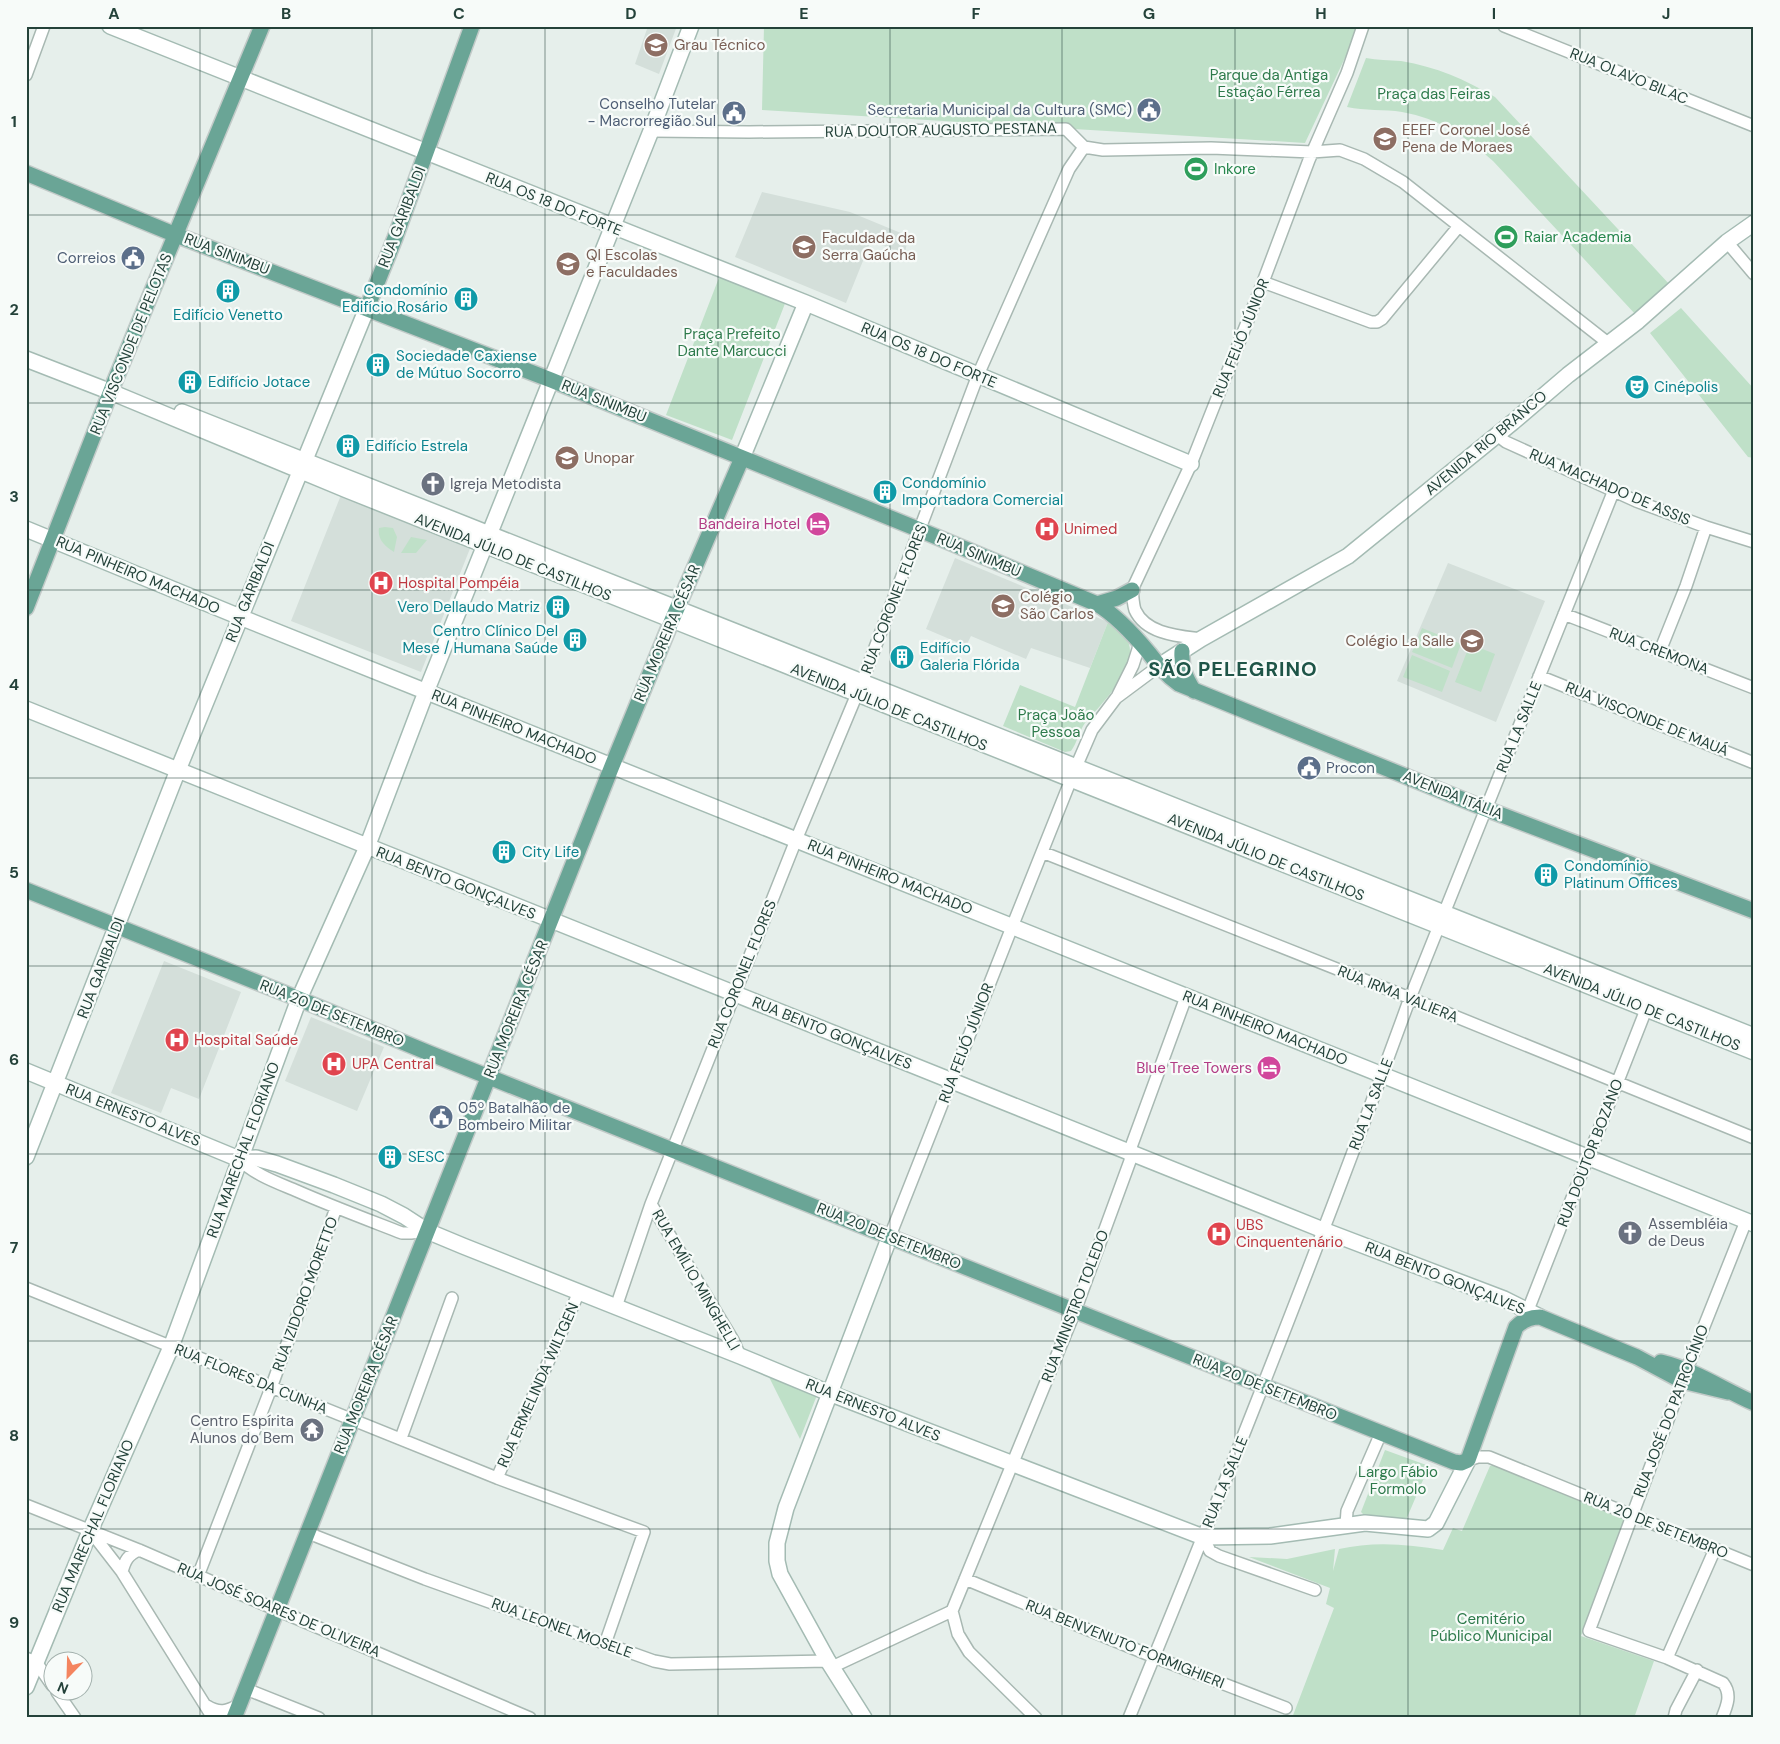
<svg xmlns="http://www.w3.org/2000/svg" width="1780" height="1744" font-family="'DM Sans',sans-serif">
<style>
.built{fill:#d4dfda}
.green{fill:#bfe0c8}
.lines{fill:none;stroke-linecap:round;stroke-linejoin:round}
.street-casing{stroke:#a8b8b2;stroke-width:14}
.secondary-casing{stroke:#a4bbb3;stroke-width:18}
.primary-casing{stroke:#c2cac8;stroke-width:18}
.street{stroke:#fff;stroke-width:11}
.secondary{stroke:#fff;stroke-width:15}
.primary{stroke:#6aa596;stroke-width:15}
.grid{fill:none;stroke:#24423a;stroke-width:1;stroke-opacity:0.55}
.labels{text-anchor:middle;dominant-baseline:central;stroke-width:4.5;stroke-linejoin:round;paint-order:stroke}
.education-label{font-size:15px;fill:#785e54;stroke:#f7fbf9;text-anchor:start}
.park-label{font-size:15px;fill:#2d7a4b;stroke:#f7fbf9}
.street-label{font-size:15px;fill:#24423a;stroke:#f7fbf9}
.service-label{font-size:15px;fill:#4e5e75;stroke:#f7fbf9;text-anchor:end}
.leisure-label{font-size:15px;fill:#27864d;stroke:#f7fbf9;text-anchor:start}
.culture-label{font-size:15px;fill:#0d838f;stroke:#f7fbf9;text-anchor:start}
.worship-label{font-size:15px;fill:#5b616d;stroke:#f7fbf9;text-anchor:start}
.hotel-label{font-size:15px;fill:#b23c85;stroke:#f7fbf9;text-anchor:end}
.health-label{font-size:15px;fill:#be3a42;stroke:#f7fbf9;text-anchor:start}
.district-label{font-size:20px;font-weight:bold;letter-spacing:1px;fill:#1f5548;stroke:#f7fbf9}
.neatline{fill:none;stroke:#24423a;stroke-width:2}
.grid-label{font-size:16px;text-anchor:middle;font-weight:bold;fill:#24423a}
</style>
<rect width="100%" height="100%" fill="#e6efeb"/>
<path class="built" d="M648,26H677L659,74L635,64Z
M762,192L850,212L908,236L905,254L871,241L846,303L735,257Z
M341,495L471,546L421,672L291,621Z
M955,558L1108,622L1090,668L1031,648L1026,659L971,636L966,646L926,629Z
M1448,563L1545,601L1496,722L1397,681Z
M164,961L241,992L199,1099L171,1088L161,1113L111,1093Z
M311,1017L384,1047L357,1111L285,1081Z"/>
<path class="green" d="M764,26H1356L1351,45L1305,143L762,110Z
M1366,58C1377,60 1389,60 1401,61C1437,67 1464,79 1495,97L1671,286L1636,315L1493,161C1465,136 1440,119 1402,112C1384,109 1365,111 1347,107Z
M720,275L786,301L732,440L666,415Z
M1681,308L1754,389V458L1748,457L1650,333Z
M385,527L393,528L397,537L394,552C385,547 377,539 379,528Z
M411,537L427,540L416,553H401Z
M1108,622C1117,625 1120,629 1125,636C1145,663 1100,705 1085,723C1079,731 1077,743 1071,751L1065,752L1003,726L1020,685L1075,707Z
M1422,628L1461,644L1452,668L1412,652Z
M1470,644L1495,654L1481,692L1455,682Z
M1412,655L1450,671L1442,692L1403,677Z
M768,1375L817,1395L800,1439Z
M1385,1450L1429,1466L1406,1520L1380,1516L1366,1517L1361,1512Z
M1493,1465L1627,1519L1581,1636L1654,1661L1634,1718H1292L1334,1608L1326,1604L1330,1588L1249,1557L1287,1559L1335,1549L1333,1571L1339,1549C1373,1541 1408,1544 1443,1550L1453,1528L1462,1531L1490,1466Z"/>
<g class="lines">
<defs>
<path id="street" d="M1504,26L1754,126
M26,75L44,26
M651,131L749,132L1066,129L1084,147L1103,150L1211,148L1312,152L1340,150L1364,159L1403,182L1608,343
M1727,242L1754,274
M1263,282L1371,322H1377L1382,319L1459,226
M1497,435L1506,442L1636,501L1706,527L1754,542
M1564,614L1754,688
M1201,639C1178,636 1146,634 1135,610C1133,604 1133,596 1132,590L1191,464L1263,282L1309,160L1347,73L1363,26
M1660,651L1686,586L1706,527
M1539,676L1754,763
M1118,695L1133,665L1140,643
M1042,852L1410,998L1754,1138
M239,1159C255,1175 276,1182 297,1191C331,1206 366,1219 402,1233H411L427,1231
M651,1204L733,1340L740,1356
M890,1236L1012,927L1076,767L1092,730L1116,698L1159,666
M26,1288L497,1478L644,1532L605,1644
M616,1307L651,1204L796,840L862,682L978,375L1069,169L1084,147
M1528,1310L1649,1002
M401,1438L452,1298
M1468,1460L1478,1457H1489L1754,1565
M497,1478L579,1292
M26,1505L139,1550L277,1610L530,1718
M1346,1525L1347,1511L1381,1433
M91,1532L122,1572L213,1718
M308,1533L425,1579L654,1661L670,1664L828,1661
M1203,1537L1210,1551L1219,1556L1315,1590
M122,1572C125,1560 128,1555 139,1550
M198,1576L271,1388L336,1208
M965,1579L1154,1657L1286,1708
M952,1611L1075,1311L1130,1161L1131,1147L1186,997
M952,1611L958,1634L969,1652L1036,1718
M26,1658L36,1662L52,1685
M1667,1658L1715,1549
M832,1667L952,1611
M246,1689L319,1718
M57,1692L75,1718
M207,1706C220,1714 227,1711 239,1705
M1129,1718C1227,1480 1322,1240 1410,998L1614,490
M1674,1718L1676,1710L1697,1670
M1722,1718C1727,1706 1732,1694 1723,1683L1667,1658L1589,1631L1687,1369L1746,1221"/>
<path id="secondary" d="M110,26L806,303L1191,464
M26,359L111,392L347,490L1754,1052
M182,412L1754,1036
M742,458L806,303
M26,529L240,617L1754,1224
M1159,666L1201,639L1348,556L1513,422L1568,375L1638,321L1727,242L1754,223
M26,709L1323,1230L1504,1299L1540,1317
M26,1071L239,1159L256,1158L277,1164L334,1185L381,1204L404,1216L427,1231L463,1246L740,1356L829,1393L1203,1537L1270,1536L1365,1523L1428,1529L1436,1523L1468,1460
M26,1157L178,770L367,308
M26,1687L90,1531L171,1347L299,999L367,847L426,692L651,131L691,26
M864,1718L828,1661L780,1574L777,1561V1543L786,1508L890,1236"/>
<path id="primary" d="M26,173L176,235L551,380L920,530L1097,604C1117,616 1134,635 1149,653C1158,665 1166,675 1179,684L1486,809L1754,911
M367,308L395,238L472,26
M1097,604L1117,598L1132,590
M26,608L114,383L262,26
M1182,651C1181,667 1185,677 1194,691
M26,890L299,999L429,1053L1454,1462L1461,1463L1468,1460L1516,1327C1523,1320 1530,1317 1540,1317L1637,1357L1682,1381L1728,1392
M1661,1362C1695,1370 1722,1389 1754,1403
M234,1718L612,766L672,620L742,458"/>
</defs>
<use href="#street" class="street-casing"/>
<use href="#secondary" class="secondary-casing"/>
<use href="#primary" class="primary-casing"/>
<use href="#street" class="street"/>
<use href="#secondary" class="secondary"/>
<use href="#primary" class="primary"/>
</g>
<path class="grid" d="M200,26V1718M372,26V1718M545,26V1718M718,26V1718M890,26V1718M1062,26V1718M1235,26V1718M1408,26V1718M1580,26V1718M26,215H1754M26,403H1754M26,590H1754M26,778H1754M26,966H1754M26,1154H1754M26,1341H1754M26,1529H1754"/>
<defs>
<symbol id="university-disc" viewBox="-11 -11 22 22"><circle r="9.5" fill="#8d6e63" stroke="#f7fbf9"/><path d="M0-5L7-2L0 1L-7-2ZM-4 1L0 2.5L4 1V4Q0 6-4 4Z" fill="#fff"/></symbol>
<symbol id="civic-disc" viewBox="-11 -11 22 22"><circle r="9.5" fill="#5c6f8a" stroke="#f7fbf9"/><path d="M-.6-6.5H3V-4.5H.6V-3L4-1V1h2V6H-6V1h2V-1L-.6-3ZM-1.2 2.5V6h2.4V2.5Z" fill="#fff"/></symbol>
<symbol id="school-disc" viewBox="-11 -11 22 22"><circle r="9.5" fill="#8d6e63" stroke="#f7fbf9"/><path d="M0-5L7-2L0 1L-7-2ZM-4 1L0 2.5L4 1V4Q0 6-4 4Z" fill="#fff"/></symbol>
<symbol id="stadium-disc" viewBox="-11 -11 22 22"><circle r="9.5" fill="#2e9e5b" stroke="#f7fbf9"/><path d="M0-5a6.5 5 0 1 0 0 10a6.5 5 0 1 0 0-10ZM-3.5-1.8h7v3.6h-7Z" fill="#fff"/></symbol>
<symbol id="building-disc" viewBox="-11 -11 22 22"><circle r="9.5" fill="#0f9aa8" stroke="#f7fbf9"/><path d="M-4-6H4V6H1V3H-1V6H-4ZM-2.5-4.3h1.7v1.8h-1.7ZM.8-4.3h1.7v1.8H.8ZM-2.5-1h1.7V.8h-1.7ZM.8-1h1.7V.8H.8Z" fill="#fff"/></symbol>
<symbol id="theatre-disc" viewBox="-11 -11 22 22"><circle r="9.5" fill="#0f9aa8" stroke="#f7fbf9"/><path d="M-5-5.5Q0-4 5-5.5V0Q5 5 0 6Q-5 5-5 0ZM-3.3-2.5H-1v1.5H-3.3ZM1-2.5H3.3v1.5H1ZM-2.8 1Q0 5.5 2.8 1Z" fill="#fff"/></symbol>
<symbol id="church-disc" viewBox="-11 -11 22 22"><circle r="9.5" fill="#6b7280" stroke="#f7fbf9"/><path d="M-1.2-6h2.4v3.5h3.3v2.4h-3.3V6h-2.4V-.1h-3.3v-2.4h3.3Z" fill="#fff"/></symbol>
<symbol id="hotel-disc" viewBox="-11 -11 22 22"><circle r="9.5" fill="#d1479c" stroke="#f7fbf9"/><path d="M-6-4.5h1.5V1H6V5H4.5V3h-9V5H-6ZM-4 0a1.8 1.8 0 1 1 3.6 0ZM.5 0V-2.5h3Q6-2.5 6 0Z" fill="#fff"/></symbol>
<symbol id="hospital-disc" viewBox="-11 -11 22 22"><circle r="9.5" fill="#e0444e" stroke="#f7fbf9"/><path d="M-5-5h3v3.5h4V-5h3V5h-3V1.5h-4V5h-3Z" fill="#fff"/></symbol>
<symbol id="temple-disc" viewBox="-11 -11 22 22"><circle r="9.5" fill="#6b7280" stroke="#f7fbf9"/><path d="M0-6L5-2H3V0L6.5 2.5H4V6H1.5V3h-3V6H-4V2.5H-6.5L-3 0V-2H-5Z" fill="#fff"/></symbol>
</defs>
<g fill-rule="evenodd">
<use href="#university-disc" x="642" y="31" width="28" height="28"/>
<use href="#civic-disc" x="1135" y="96" width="28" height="28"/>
<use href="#civic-disc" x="720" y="99" width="28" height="28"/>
<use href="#school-disc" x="1371" y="125" width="28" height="28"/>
<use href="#stadium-disc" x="1182" y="155" width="28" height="28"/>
<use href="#stadium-disc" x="1492" y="223" width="28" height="28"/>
<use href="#university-disc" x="790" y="233" width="28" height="28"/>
<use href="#civic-disc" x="119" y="244" width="28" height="28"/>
<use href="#university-disc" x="554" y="250" width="28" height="28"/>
<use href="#building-disc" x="214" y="277" width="28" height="28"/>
<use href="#building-disc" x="452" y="285" width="28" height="28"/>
<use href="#building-disc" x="364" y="351" width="28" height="28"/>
<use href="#building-disc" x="176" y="368" width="28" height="28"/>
<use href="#theatre-disc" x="1623" y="373" width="28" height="28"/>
<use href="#building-disc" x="334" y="432" width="28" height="28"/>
<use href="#university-disc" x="553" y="444" width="28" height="28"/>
<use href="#church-disc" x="419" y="470" width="28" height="28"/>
<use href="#building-disc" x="871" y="478" width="28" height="28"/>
<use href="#hotel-disc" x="804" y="510" width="28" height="28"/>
<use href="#hospital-disc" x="1033" y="515" width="28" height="28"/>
<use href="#hospital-disc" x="367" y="569" width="28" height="28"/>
<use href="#school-disc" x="989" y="592" width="28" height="28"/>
<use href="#building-disc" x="544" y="593" width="28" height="28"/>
<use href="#building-disc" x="561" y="626" width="28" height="28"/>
<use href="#school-disc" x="1458" y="627" width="28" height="28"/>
<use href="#building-disc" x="888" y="643" width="28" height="28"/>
<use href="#civic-disc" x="1295" y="754" width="28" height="28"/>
<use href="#building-disc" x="490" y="838" width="28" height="28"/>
<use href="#building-disc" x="1532" y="861" width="28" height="28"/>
<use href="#hospital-disc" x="163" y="1026" width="28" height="28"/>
<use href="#hospital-disc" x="320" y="1050" width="28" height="28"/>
<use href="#hotel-disc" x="1255" y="1054" width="28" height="28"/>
<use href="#civic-disc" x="427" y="1103" width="28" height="28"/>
<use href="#building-disc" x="376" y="1143" width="28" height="28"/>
<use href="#church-disc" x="1616" y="1219" width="28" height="28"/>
<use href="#hospital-disc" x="1205" y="1220" width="28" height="28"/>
<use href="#temple-disc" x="298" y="1416" width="28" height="28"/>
</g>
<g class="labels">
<g class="education-label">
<text x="674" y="45">Grau Técnico</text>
<text x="1402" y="130">EEEF Coronel José<tspan x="1402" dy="17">Pena de Moraes</tspan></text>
<text x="822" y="238">Faculdade da<tspan x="822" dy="17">Serra Gaúcha</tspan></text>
<text x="586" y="255">QI Escolas<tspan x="586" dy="17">e Faculdades</tspan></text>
<text x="584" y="458">Unopar</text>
<text x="1020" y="597">Colégio<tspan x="1020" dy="17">São Carlos</tspan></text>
<text x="1454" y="641" text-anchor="end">Colégio La Salle</text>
</g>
<g class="park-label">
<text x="1269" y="75">Parque da Antiga<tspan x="1269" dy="17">Estação Férrea</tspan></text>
<text x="1434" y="94">Praça das Feiras</text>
<text x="732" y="334">Praça Prefeito<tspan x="732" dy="17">Dante Marcucci</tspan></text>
<text x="1056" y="715">Praça João<tspan x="1056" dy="17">Pessoa</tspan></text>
<text x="1398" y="1472">Largo Fábio<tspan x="1398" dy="17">Formolo</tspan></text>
<text x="1491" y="1619">Cemitério<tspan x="1491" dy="17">Público Municipal</tspan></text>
</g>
<g class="street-label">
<text transform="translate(1629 76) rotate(22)">RUA OLAVO BILAC</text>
<text transform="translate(941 130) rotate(-1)">RUA DOUTOR AUGUSTO PESTANA</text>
<text transform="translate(554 204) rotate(22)">RUA OS 18 DO FORTE</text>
<text transform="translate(402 217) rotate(-69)">RUA GARIBALDI</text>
<text transform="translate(227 254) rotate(21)">RUA SINIMBU</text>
<text transform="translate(1241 338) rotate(-68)">RUA FEIJÓ JÚNIOR</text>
<text transform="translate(131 344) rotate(-68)">RUA VISCONDE DE PELOTAS</text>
<text transform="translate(929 355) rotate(23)">RUA OS 18 DO FORTE</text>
<text transform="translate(604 401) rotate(22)">RUA SINIMBU</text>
<text transform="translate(1486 443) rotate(-40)">AVENIDA RIO BRANCO</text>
<text transform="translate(1610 487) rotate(23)">RUA MACHADO DE ASSIS</text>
<text transform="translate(979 555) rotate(23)">RUA SINIMBU</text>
<text transform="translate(513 557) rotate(22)">AVENIDA JÚLIO DE CASTILHOS</text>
<text transform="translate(138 575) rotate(23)">RUA PINHEIRO MACHADO</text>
<text transform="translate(250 592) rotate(-68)">RUA GARIBALDI</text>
<text transform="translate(894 599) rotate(-69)">RUA CORONEL FLORES</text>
<text transform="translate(667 633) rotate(-67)">RUA MOREIRA CÉSAR</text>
<text transform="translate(1659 651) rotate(21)">RUA CREMONA</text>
<text transform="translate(889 707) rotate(22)">AVENIDA JÚLIO DE CASTILHOS</text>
<text transform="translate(1647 719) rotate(22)">RUA VISCONDE DE MAUÁ</text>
<text transform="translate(514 727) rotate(22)">RUA PINHEIRO MACHADO</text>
<text transform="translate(1519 727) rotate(-68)">RUA LA SALLE</text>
<text transform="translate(1453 795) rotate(22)">AVENIDA ITÁLIA</text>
<text transform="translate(1266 857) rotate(22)">AVENIDA JÚLIO DE CASTILHOS</text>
<text transform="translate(890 877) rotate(22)">RUA PINHEIRO MACHADO</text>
<text transform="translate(456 883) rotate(22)">RUA BENTO GONÇALVES</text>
<text transform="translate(101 968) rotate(-69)">RUA GARIBALDI</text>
<text transform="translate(742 974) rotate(-68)">RUA CORONEL FLORES</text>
<text transform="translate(1398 994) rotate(22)">RUA IRMA VALIERA</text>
<text transform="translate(1642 1007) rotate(22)">AVENIDA JÚLIO DE CASTILHOS</text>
<text transform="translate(516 1009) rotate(-68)">RUA MOREIRA CÉSAR</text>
<text transform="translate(332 1013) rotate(22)">RUA 20 DE SETEMBRO</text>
<text transform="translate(1265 1028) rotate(22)">RUA PINHEIRO MACHADO</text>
<text transform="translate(832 1033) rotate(22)">RUA BENTO GONÇALVES</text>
<text transform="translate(966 1043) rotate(-69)">RUA FEIJÓ JÚNIOR</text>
<text transform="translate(1371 1104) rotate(-69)">RUA LA SALLE</text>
<text transform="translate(133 1115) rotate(22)">RUA ERNESTO ALVES</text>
<text transform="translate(243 1150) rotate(-70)">RUA MARECHAL FLORIANO</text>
<text transform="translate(1590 1153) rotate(-69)">RUA DOUTOR BOZANO</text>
<text transform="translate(889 1236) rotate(22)">RUA 20 DE SETEMBRO</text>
<text transform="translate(1445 1278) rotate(22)">RUA BENTO GONÇALVES</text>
<text transform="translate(696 1280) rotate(60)">RUA EMÍLIO MINGHELLI</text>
<text transform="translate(305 1294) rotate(-70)">RUA IZIDORO MORETTO</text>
<text transform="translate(1075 1306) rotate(-69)">RUA MINISTRO TOLEDO</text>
<text transform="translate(251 1379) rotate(22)">RUA FLORES DA CUNHA</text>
<text transform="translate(366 1385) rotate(-68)">RUA MOREIRA CÉSAR</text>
<text transform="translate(538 1385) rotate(-66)">RUA ERMELINDA WILTGEN</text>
<text transform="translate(1265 1387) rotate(22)">RUA 20 DE SETEMBRO</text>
<text transform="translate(873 1410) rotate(22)">RUA ERNESTO ALVES</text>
<text transform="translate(1671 1411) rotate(-69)">RUA JOSÉ DO PATROCÍNIO</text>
<text transform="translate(1225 1482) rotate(-68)">RUA LA SALLE</text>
<text transform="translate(1656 1525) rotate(22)">RUA 20 DE SETEMBRO</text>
<text transform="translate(93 1526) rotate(-67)">RUA MARECHAL FLORIANO</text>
<text transform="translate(279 1610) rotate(23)">RUA JOSÉ SOARES DE OLIVEIRA</text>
<text transform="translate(562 1628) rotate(20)">RUA LEONEL MOSELE</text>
<text transform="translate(1125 1644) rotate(22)">RUA BENVENUTO FORMIGHIERI</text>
</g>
<g class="service-label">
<text x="716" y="104">Conselho Tutelar<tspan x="716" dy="17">- Macrorregião Sul</tspan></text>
<text x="1132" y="110">Secretaria Municipal da Cultura (SMC)</text>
<text x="116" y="258">Correios</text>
<text x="1326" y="768" text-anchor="start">Procon</text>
<text x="458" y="1108" text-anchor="start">05º Batalhão de<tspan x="458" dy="17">Bombeiro Militar</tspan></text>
</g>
<g class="leisure-label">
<text x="1214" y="169">Inkore</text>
<text x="1524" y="237">Raiar Academia</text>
</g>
<g class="culture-label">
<text x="448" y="290" text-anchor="end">Condomínio<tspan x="448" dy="17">Edifício Rosário</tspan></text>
<text x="228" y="315" text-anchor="middle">Edifício Venetto</text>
<text x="396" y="356">Sociedade Caxiense<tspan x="396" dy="17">de Mútuo Socorro</tspan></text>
<text x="208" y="382">Edifício Jotace</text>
<text x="1654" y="387">Cinépolis</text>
<text x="366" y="446">Edifício Estrela</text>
<text x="902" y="483">Condomínio<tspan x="902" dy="17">Importadora Comercial</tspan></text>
<text x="540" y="607" text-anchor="end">Vero Dellaudo Matriz</text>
<text x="558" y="631" text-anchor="end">Centro Clínico Del<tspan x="558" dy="17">Mese / Humana Saúde</tspan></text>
<text x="920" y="648">Edifício<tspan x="920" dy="17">Galeria Flórida</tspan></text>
<text x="522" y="852">City Life</text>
<text x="1564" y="866">Condomínio<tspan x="1564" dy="17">Platinum Offices</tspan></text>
<text x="408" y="1157">SESC</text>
</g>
<g class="worship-label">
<text x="450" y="484">Igreja Metodista</text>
<text x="1648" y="1224">Assembléia<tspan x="1648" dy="17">de Deus</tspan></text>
<text x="294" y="1421" text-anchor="end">Centro Espírita<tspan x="294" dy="17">Alunos do Bem</tspan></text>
</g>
<g class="hotel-label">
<text x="800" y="524">Bandeira Hotel</text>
<text x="1252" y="1068">Blue Tree Towers</text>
</g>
<g class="health-label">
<text x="1064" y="529">Unimed</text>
<text x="398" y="583">Hospital Pompéia</text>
<text x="194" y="1040">Hospital Saúde</text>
<text x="352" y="1064">UPA Central</text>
<text x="1236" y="1225">UBS<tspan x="1236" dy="17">Cinquentenário</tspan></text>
</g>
<g class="district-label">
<text x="1233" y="669">SÃO PELEGRINO</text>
</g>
</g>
<rect width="1780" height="1744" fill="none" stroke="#f7fbf9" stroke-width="55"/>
<g transform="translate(68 1676) rotate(203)"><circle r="24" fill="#f7fbf9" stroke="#a3b1ad"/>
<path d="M0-4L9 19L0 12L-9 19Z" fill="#f4845f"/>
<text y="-8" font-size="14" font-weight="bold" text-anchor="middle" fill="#24423a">N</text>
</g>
<rect x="28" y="28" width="1724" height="1688" class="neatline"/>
<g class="grid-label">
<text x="114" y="19">A</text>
<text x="286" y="19">B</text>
<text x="459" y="19">C</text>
<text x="631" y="19">D</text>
<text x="804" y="19">E</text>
<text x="976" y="19">F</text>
<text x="1149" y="19">G</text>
<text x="1321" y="19">H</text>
<text x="1494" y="19">I</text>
<text x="1666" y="19">J</text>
<text x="14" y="127">1</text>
<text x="14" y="315">2</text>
<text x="14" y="502">3</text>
<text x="14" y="690">4</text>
<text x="14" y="878">5</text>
<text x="14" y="1065">6</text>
<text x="14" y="1253">7</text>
<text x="14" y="1441">8</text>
<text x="14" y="1628">9</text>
</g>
</svg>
